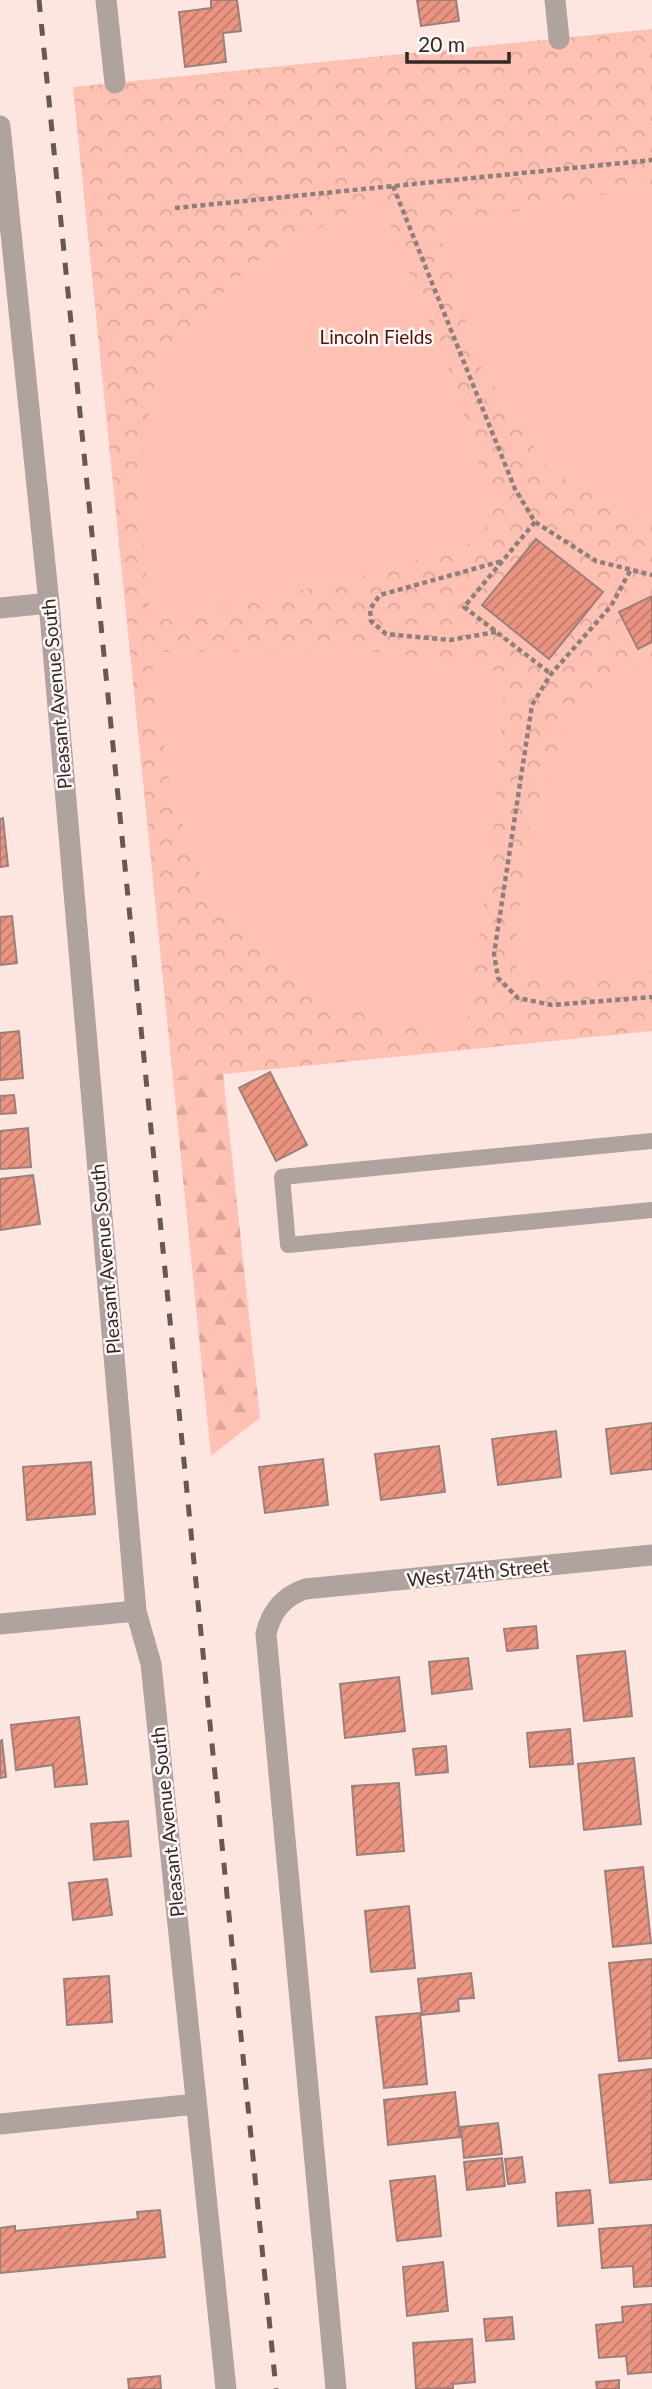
<svg xmlns="http://www.w3.org/2000/svg" width="652" height="2389" font-family="Lato,sans-serif">
<style>
.forest{fill:url(#forest-firs)}
.park{fill:url(#park-crowns)}
.pitch{fill:#ffc1b4}
.building{fill:url(#building-hatch);stroke:#9c817b;stroke-width:2}
.lines{fill:none;stroke-linecap:round;stroke-linejoin:round}
.path{stroke:#8f7f7a;stroke-width:4.5;stroke-dasharray:5 3.5;stroke-linecap:butt}
.lane{stroke:#afa29f;stroke-width:16}
.street{stroke:#afa29f;stroke-width:21}
.rail{stroke:#675855;stroke-width:5;stroke-dasharray:12 12;stroke-linecap:butt}
.labels{text-anchor:middle;dominant-baseline:central;stroke-width:5;stroke-linejoin:round;paint-order:stroke}
.park-label{font-size:19px;fill:#5b0f03;stroke:#fef8f6}
.street-label{font-size:19px;fill:#332825;stroke:#fef8f6}
</style>
<defs>
<pattern id="forest-firs" width="22" height="20" patternUnits="userSpaceOnUse" patternTransform="scale(1.75)"><rect width="22" height="20" fill="#ffc1b4"/><path d="M5 1l3.5 6h-7zM16 11l3.5 6h-7z" fill="#dba69b"/></pattern>
<pattern id="park-crowns" width="20" height="18" patternUnits="userSpaceOnUse" patternTransform="scale(1.75)"><rect width="20" height="18" fill="#ffc1b4"/><path d="M2 6a3 3 0 1 1 6 0M12 15a3 3 0 1 1 6 0" fill="none" stroke="#dba69b"/></pattern>
<pattern id="building-hatch" width="6" height="6" patternUnits="userSpaceOnUse" patternTransform="scale(1.75)"><rect width="6" height="6" fill="#eb9482"/><path d="M-1 1l2-2M0 6l6-6M5 7l2-2" fill="none" stroke="#bf796a"/></pattern>
</defs>
<rect width="100%" height="100%" fill="#fee6e0"/>
<path class="forest" d="M223,1073L260,1418L211,1456L173,1079Z"/>
<path class="park" d="M652,29V1031L173,1079L73,87Z"/>
<path class="pitch" d="M652,185V524L550,471L478,362L441,240L440,226Z
M379,198L454,382L493,511L478,541L349,580L153,622L150,613L138,483L159,356L252,264L364,204Z
M351,650L487,662L505,684L492,847L466,1035L444,1036L319,998L213,910L171,793L152,665L155,652Z
M652,656V971L518,973L515,952L529,826L572,710Z"/>
<path class="building" d="M211,0H237L241,31L223,33L226,62L185,67L179,12L211,8Z
M417,0H456L459,21L421,26Z
M536,539L603,592L549,659L482,605Z
M652,596V642L638,649L619,612Z
M3,818L8,866L0,867V819Z
M12,916L17,963L0,965V917Z
M19,1031L23,1078L0,1080V1033Z
M270,1072L307,1145L276,1161L239,1088Z
M14,1095L16,1113L0,1114V1096Z
M28,1128L31,1167L0,1169V1131Z
M33,1175L40,1224L0,1230V1179Z
M652,1423V1469L611,1474L606,1429Z
M556,1431L561,1477L498,1485L492,1439Z
M439,1446L445,1492L381,1500L375,1454Z
M323,1459L328,1505L265,1513L259,1467Z
M91,1462L95,1514L27,1520L23,1467Z
M536,1626L538,1648L507,1651L504,1629Z
M625,1651L632,1716L584,1721L577,1656Z
M468,1658L472,1689L432,1694L429,1662Z
M399,1677L405,1731L345,1738L340,1684Z
M79,1717L87,1784L55,1787L53,1765L16,1770L11,1725Z
M570,1729L573,1764L530,1767L527,1733Z
M2,1740L6,1777L0,1778V1741Z
M446,1746L448,1772L416,1775L413,1749Z
M634,1758L641,1824L584,1830L578,1764Z
M399,1783L404,1851L357,1855L352,1786Z
M128,1821L131,1856L94,1860L91,1824Z
M643,1867L651,1943L613,1947L605,1871Z
M107,1879L112,1915L73,1920L69,1883Z
M409,1906L415,1968L371,1972L365,1911Z
M652,1959V2058L619,2061L609,1963Z
M471,1973L474,1998L458,1999L459,2011L422,2015L418,1979Z
M109,1976L112,2022L67,2025L64,1979Z
M420,2013L427,2084L384,2088L376,2017Z
M652,2069V2179L610,2183L599,2075Z
M455,2092L460,2137L388,2145L384,2100Z
M498,2123L502,2154L464,2158L461,2127Z
M522,2157L525,2182L508,2184L505,2159Z
M502,2158L505,2186L467,2190L464,2162Z
M435,2176L441,2236L397,2241L390,2181Z
M590,2190L593,2223L558,2226L556,2193Z
M160,2210L165,2257L0,2273V2228L15,2226V2231L138,2219L137,2212Z
M652,2225V2286L634,2287L633,2266L602,2268L599,2229Z
M443,2262L448,2311L407,2316L403,2267Z
M652,2304V2372L628,2374L626,2356L599,2358L596,2325L623,2322L622,2307Z
M512,2317L514,2339L486,2341L484,2319Z
M472,2339L475,2382L453,2384V2388L416,2389L413,2343Z
M160,2376L161,2389H129L128,2379Z
M619,2380V2389H597L596,2382Z"/>
<g class="lines">
<path class="path" d="M393,186L515,489L535,522L596,561L652,575
M175,208L652,160
M535,522L464,607L551,674
M630,571L611,606L551,674L532,705L494,954L498,978L518,998L552,1005L652,997
M496,632L450,640L386,634L371,621L370,609L380,595L502,561"/>
<path class="lane" d="M652,1141L282,1177L288,1245L652,1210"/>
<path class="street" d="M106,0L115,83
M555,0L559,39
M0,126L49,603L136,1611L151,1664L226,2389
M0,608L49,603
M0,1624L136,1611
M0,2124L196,2104
M336,2389L266,1634C271,1611 283,1597 305,1589L652,1555"/>
<path class="rail" d="M39,0L276,2389"/>
</g>
<g class="labels">
<g class="park-label">
<text x="376" y="336">Lincoln Fields</text>
</g>
<g class="street-label">
<text transform="translate(56 694) rotate(-95)">Pleasant Avenue South</text>
<text transform="translate(105 1259) rotate(-95)">Pleasant Avenue South</text>
<text transform="translate(478 1572) rotate(-6)">West 74th Street</text>
<text transform="translate(167 1822) rotate(-96)">Pleasant Avenue South</text>
</g>
</g>
<path d="M407 52v10h102v-10" fill="none" stroke="#332825" stroke-width="3.5"/>
<text x="418" y="52" font-size="21" fill="#332825" stroke="#fef8f6" stroke-width="5" paint-order="stroke">20 m</text>
</svg>
